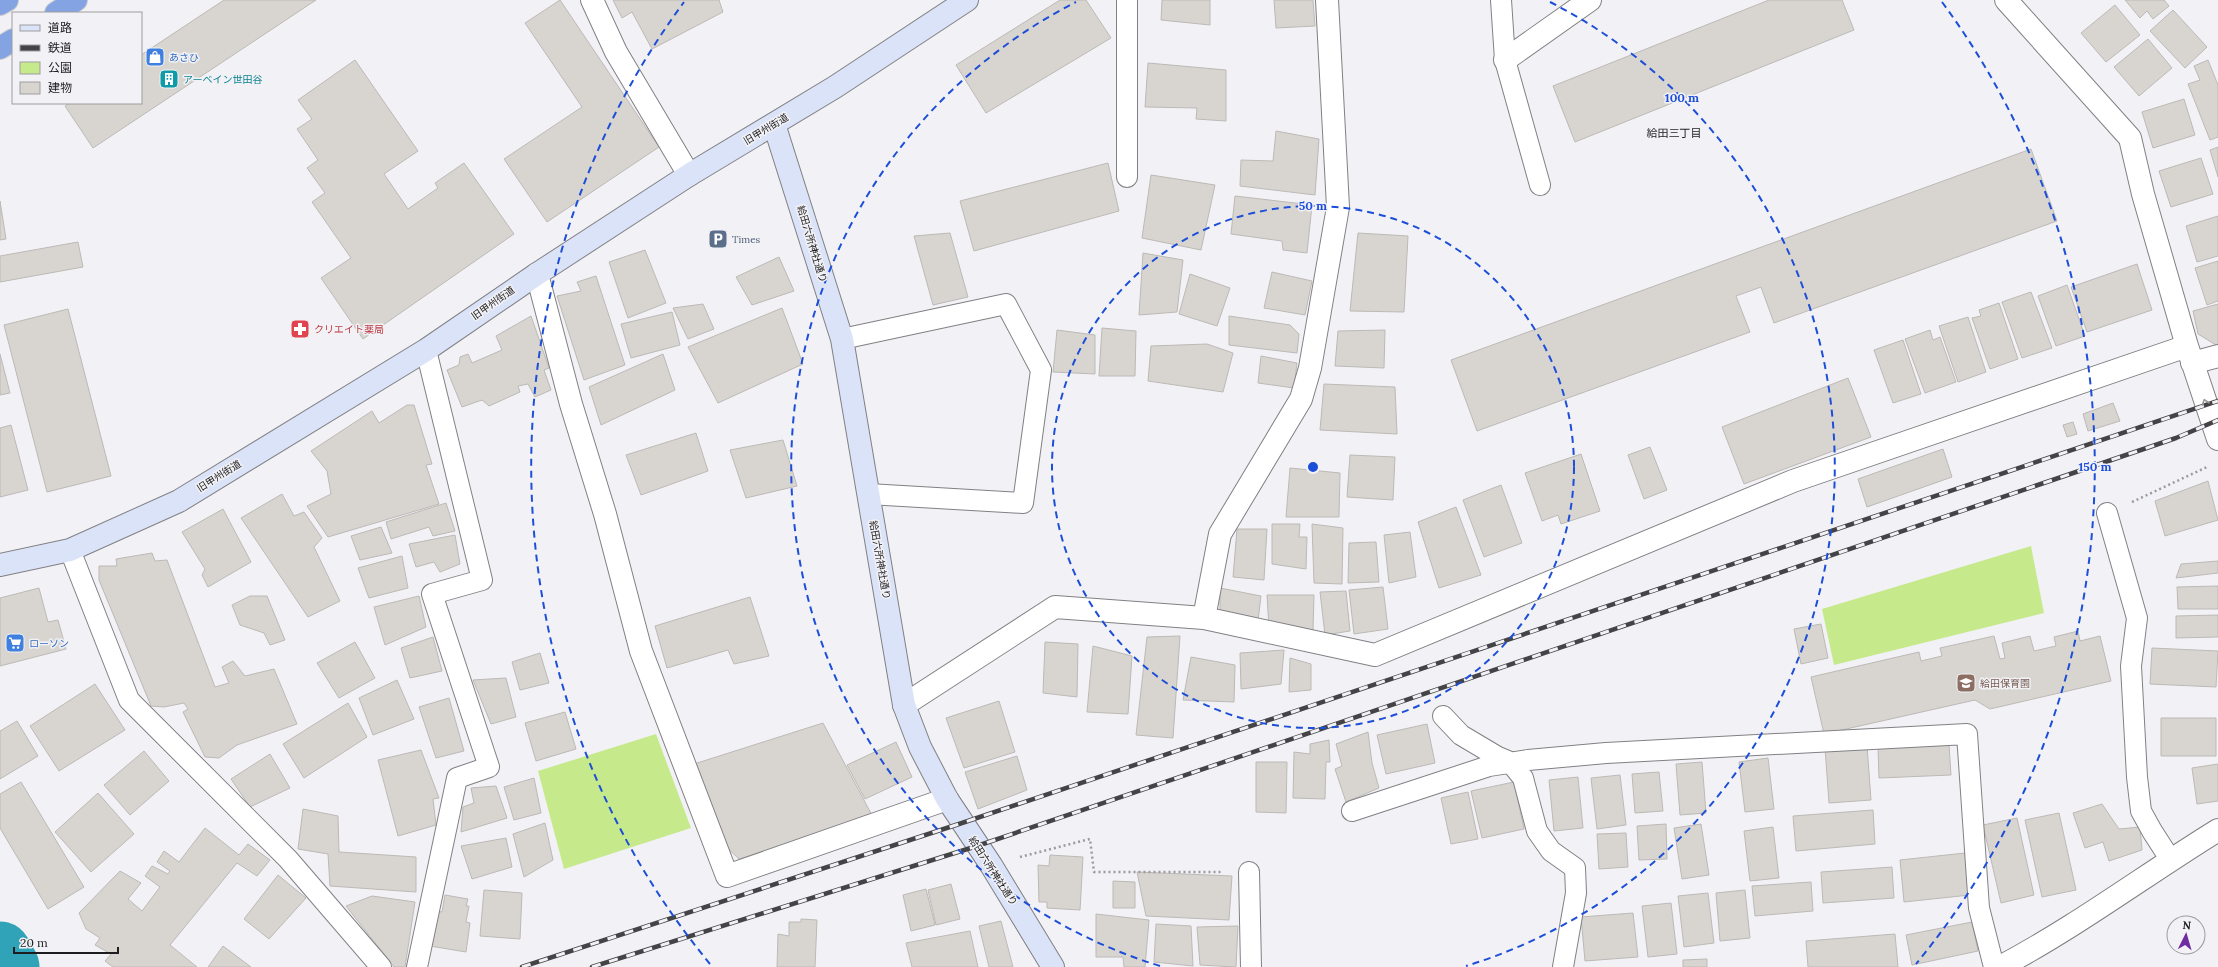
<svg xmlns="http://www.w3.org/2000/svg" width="2218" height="967" font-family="Lora,'Noto Sans JP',serif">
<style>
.green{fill:#c6e98c}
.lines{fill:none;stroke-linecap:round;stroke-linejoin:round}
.river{stroke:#31a3b8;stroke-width:63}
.building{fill:#d8d5d1;stroke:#bcb9b6}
.lane-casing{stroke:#818084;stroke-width:22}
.street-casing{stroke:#818084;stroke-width:24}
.secondary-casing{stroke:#818084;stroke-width:24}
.highway-casing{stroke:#cdcdce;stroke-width:24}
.path{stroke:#9b9b9e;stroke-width:2.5;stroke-dasharray:2 3;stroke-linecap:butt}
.lane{stroke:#fff;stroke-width:20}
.street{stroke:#fff;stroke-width:22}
.secondary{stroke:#dae3f7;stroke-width:22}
.highway{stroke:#83a3e3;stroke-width:22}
.rail-casing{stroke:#444446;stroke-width:4.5}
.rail{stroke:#f2f2f6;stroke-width:3;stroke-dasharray:9;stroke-linecap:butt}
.oneway{stroke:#99999a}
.ring{fill:none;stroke:#1d4ed8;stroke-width:2;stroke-dasharray:7 5}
.labels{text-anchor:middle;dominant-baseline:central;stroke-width:3;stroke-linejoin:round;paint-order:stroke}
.shop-label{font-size:10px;fill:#366cbe;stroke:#f2f2f6;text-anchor:start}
.culture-label{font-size:10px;fill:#0d838f;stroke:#f2f2f6;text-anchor:start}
.street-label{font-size:10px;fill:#1d1d1f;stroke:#f2f2f6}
.service-label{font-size:10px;fill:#4e5e75;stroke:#f2f2f6;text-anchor:start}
.health-label{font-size:10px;fill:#be3a42;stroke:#f2f2f6;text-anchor:start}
.education-label{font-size:10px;fill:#785e54;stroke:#f2f2f6;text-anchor:start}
.neighbourhood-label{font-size:11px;fill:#1d1d1f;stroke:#f2f2f6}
.centre{fill:#1d4ed8;stroke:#f2f2f6;stroke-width:2}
.ring-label{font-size:12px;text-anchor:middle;font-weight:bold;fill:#1d4ed8;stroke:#f2f2f6;stroke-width:3;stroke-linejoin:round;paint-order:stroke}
</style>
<rect width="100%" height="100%" fill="#f2f2f6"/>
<path class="green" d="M2031,546L2044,613L1834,665L1822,609Z
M656,734L691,828L564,869L538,771Z"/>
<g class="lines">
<path class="river" d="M0,953L8,967"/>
</g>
<path class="building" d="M224,0H316L93,148L65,106L70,103H141V55Z
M560,0L659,147L547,222L504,159L582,107L525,23Z
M613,0H719L723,12L652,49L632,12L622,18Z
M1060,0H1086L1111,38L986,113L956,65Z
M1162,0H1210V25L1161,20Z
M1274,0H1313L1315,26L1276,28Z
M1769,0H1842L1854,30L1575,142L1553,86Z
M2125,0H2164L2169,6L2153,19L2147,11L2140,18Z
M2115,5L2140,35L2106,62L2081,33Z
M2173,10L2207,47L2185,68L2150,31Z
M2148,39L2172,68L2139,96L2114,67Z
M355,60L418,151L384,174L408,209L438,188L435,183L464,163L514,234L363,339L321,278L351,258L312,202L325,193L307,168L318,160L297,129L312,119L298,100Z
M2208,60L2218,85V137L2210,140L2188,84L2200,80L2194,66Z
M1148,63L1226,70V121L1196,119L1197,108L1145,107Z
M2184,99L2195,135L2153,148L2142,112Z
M1276,131L1319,139L1315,195L1240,186L1241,160L1273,161Z
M2218,147V177L2210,150Z
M2031,149L2057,221L1774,323L1761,287L1736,296L1750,332L1477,431L1451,360Z
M2201,158L2213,194L2171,207L2159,171Z
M1108,163L1119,211L974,251L960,201Z
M1151,175L1215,185L1201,250L1142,238Z
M1235,196L1312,205L1307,253L1283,250L1282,241L1231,234Z
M0,201L6,239L0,240Z
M2218,216V256L2197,262L2186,226Z
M950,233L968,297L933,305L914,236Z
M1358,233L1408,236L1404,312L1350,311Z
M78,242L83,267L0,282V256Z
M645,250L666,303L628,318L609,262Z
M1143,253L1183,260L1177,312L1139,315Z
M779,257L794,291L752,305L736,277Z
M2218,261V301L2207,305L2195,268Z
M2137,264L2152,310L2087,332L2071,287Z
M1272,272L1312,281L1305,315L1264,308Z
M1190,274L1230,288L1217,326L1179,314Z
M596,276L625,365L584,380L557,296L581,291L577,282Z
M2067,285L2085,336L2056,346L2038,296Z
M2031,292L2052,348L2022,358L2002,302Z
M1999,303L2018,359L1990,369L1972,318L1981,316L1979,310Z
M703,304L714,329L688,339L673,308Z
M2218,304V345H2216L2198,334L2193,311Z
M782,308L803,364L718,403L688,347Z
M68,309L111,476L47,492L4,325Z
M672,312L680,345L631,358L621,324Z
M531,316L549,368L544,370L551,390L535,397L528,384L518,386L520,392L489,406L482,400L462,407L447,370L459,365L460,357L468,354L472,363L502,350L496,336Z
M1229,316L1290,325L1299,334L1297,353L1229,345Z
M1968,317L1986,372L1958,382L1939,326Z
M1102,328L1136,331L1135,376H1099Z
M1057,330L1095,335V374L1053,372Z
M1385,330L1384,368L1335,366L1338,331Z
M1930,330L1933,340L1940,337L1956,382L1925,393L1905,339Z
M1903,340L1921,394L1893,403L1874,350Z
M1207,344L1233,353L1223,392L1148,381L1151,346Z
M0,354L10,393L0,395Z
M663,354L675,390L601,425L589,387Z
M1261,356L1297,363L1294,388L1258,383Z
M1848,378L1871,437L1744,484L1722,427Z
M1324,384L1395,387L1397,434L1320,430Z
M2113,403L2120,421L2088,431L2083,414Z
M407,405H414L432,464L426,465L439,504L328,537L307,506L331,494L327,471L311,451L372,411L379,423Z
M2073,422L2077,434L2067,437L2063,425Z
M11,425L28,490L0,497V428Z
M696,433L708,471L641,495L626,455Z
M783,440L797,486L746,498L730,450Z
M1650,447L1667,490L1644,499L1628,455Z
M1943,449L1952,477L1867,507L1858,479Z
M1581,454L1600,511L1561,524L1558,515L1542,521L1525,473Z
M1350,455L1395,457L1393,500L1347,497Z
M1290,468L1340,473L1339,517H1286Z
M2208,481L2218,520L2165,536L2155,501Z
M1501,485L1522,543L1484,557L1463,500Z
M282,494L294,516L304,512L322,538L314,547L340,601L308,617L241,518Z
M446,503L455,531L433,536L429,527L391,539L386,522Z
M1456,507L1481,575L1439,588L1418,522Z
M223,509L251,562L208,587L202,575L205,569L182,532Z
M1272,524H1300L1299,537H1307L1306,569L1272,564Z
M1312,524L1343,528L1342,584L1314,583Z
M381,527L392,553L360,560L351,536Z
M1237,529H1267L1264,580L1233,577Z
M1410,532L1416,577L1389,583L1384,535Z
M455,535L460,564L440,572L434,562L416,567L409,544Z
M1376,542L1379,582L1348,583L1349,543Z
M152,553L155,561L167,560L215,687L229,683L222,667L233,661L245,676L274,669L297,724L237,745L219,758L205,757L183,712L188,709L184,703L164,707L151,706L99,580V566H117L116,559Z
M402,556L408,588L369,598L358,568Z
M2218,561V573L2176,578L2181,564Z
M2218,586V609H2178L2177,587Z
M1383,587L1388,629L1354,634L1349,590Z
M39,588L48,622L58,620L66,649L0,666V598Z
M1220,588L1261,596L1257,629L1220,617Z
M1346,591L1350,631L1325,635L1320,592Z
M1267,595H1314L1313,630L1269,628Z
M250,596H267L285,640L270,645L264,633L240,625L232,605Z
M419,596L426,627L385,645L374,607Z
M750,597L769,656L734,664L728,650L667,668L655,626Z
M2218,615V637L2176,638V616Z
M1821,624L1828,658L1801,664L1794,629Z
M2078,631L2080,641L2100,636L2111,681L1990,709L1975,700L1824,734L1811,677L1919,652L1921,661L1942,656L1940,648L1994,636L2000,659L2005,658L2002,643L2030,636L2034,651L2056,646L2054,637Z
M1180,636L1173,738L1136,735L1147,637Z
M433,637L442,671L410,678L401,648Z
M355,642L375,678L339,698L317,663Z
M1045,642L1078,644L1077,697L1043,693Z
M1093,646L1132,656L1128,714L1087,712Z
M2152,648L2218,651L2216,687L2150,684Z
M1284,650L1281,684L1241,689L1240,653Z
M540,653L549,683L520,690L512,662Z
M1191,657L1235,665L1234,702L1183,700Z
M1290,658L1311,664V690L1289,692Z
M506,678L516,717L491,724L473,680Z
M397,680L414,719L373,735L359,698Z
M95,684L125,730L59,771L30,726Z
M449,698L464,751L436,758L419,707Z
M999,701L1015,752L964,768L946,718Z
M348,703L367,737L304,778L283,744Z
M565,712L576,749L536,761L525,723Z
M2161,718H2216V756H2161Z
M17,721L38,756L0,779V731Z
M823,723L874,819L739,859L719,840L694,764Z
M1427,724L1435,763L1386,774L1377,735Z
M1368,732L1372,763L1379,788L1346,802L1335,769L1342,766L1336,744Z
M1329,740L1330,762H1326L1325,799L1293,798L1294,752L1310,754V744Z
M896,742L912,777L865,799L847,765Z
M1867,745L1871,800L1829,803L1825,748Z
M1949,745L1951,775L1879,778L1878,748Z
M421,750L439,798L433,799L436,825L398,836L378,760Z
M144,751L169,781L130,815L104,785Z
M270,754L290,788L250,807L231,779Z
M1017,756L1027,790L978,809L965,772Z
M1768,758L1774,809L1745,812L1739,762Z
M1256,762H1287L1286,813L1256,812Z
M1702,762L1706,813L1680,815L1676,764Z
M2218,764V801L2197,804L2192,768Z
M1659,772L1663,811L1635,813L1632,774Z
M1620,775L1626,825L1597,829L1591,778Z
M1578,777L1583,828L1554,831L1549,780Z
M534,778L541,813L514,820L504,787Z
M21,782L84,887L48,909L0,828V794Z
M1514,782L1524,829L1482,838L1471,791Z
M496,786L507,818L461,832L463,807L474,803L471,788Z
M1468,792L1478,839L1451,844L1441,798Z
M98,793L134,834L91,872L55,832Z
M2102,804L2119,829L2140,827L2142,850L2109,861L2103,842L2085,848L2073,813Z
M303,809L338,816L339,852L416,857V892L330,886L328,854L298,849Z
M1873,810L1875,844L1796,851L1793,816Z
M2059,813L2076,890L2042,897L2025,820Z
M2017,818L2034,895L2001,903L1983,825Z
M545,823L553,860L524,877L513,834Z
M1666,824L1667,859L1639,860L1637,826Z
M1701,824L1709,875L1682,879L1674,828Z
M1773,827L1779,878L1750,881L1744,831Z
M205,828L239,855L248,844L270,860L257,876L237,863L170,945L197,967H113L105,961L111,954L95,945L100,938L86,929L79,913L120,871L141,883L128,899L142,911L160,887L145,876L152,866L168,874L170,871L157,862L164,851L179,862Z
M1626,833L1628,867L1599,869L1597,834Z
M506,838L512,867L472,879L461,846Z
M1965,853L1970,895L1904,902L1900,860Z
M1050,855L1083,857L1080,910L1047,908V902H1039L1038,865L1049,866Z
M1892,867L1894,898L1823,903L1821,872Z
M1137,872L1232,876L1229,920L1146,916Z
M278,875L306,898L269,939L244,919Z
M1113,881L1135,882V908H1113Z
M1811,882L1813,911L1755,916L1752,886Z
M951,884L960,919L936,925L928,890Z
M926,889L935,925L911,931L903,895Z
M484,890L522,893L520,939L480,936Z
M1745,890L1750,938L1720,941L1716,893Z
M1708,893L1714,943L1684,947L1678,896Z
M445,895L468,899L466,906H469L466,922L470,923L466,952L430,946L436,911L442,912Z
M372,896L415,902L405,967H394L346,906Z
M1671,903L1677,954L1648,957L1642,906Z
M1633,913L1638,957L1585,961L1581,917Z
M1096,914L1149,920L1145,967H1124L1123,957H1096Z
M801,919L817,920L815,967H777L778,934L789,936V922H801Z
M1001,921L1013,967H989L979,926Z
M1972,922L1978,951L1912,965L1906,935Z
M1156,924L1191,926L1193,966L1154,962Z
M1238,926L1236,967L1200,965L1197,927Z
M970,931L978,967H912L906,943Z
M1895,934L1898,967H1808L1806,941Z
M223,946L251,967H208Z
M1707,959V967H1683V960Z"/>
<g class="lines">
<defs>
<path id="lane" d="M1127,0V177
M1501,0L1505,60L1540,185
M842,339L1006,304L1041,370L1023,503L868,494
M2107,513L2137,618L2131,666L2137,777L2141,811L2152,831L2170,859
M70,550L129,700L288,859L381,967
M1443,716L1461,735L1498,757L1510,762L1523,778L1537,831L1551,851L1575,868L1576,893L1563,967
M1352,811L1489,766L1528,760L1606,753L1967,734L1979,908L1994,967
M1249,872L1251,967
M417,967L457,778L489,767L432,594L482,580L426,350"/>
<path id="street" d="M592,0L616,52L689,175
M2006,0L2130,138L2143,194L2187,346L2218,439
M1505,60L1590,0
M537,274L571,404L605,514L641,651L727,876L947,799
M2192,363L2218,356
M1204,618L1220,534L1301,399L1310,368L1338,207L1327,0
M904,705L1055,607L1204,618L1375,655L1793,481L2187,346
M2000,967C2076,927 2145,875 2218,830"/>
<path id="secondary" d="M774,124L842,339L904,705L920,747L947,799L991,865L1053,967
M0,565L70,550L179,501L426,350L537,274L689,175L835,87L967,0"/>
<path id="highway" d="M0,4L7,0
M56,13L76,0
M0,48L13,40"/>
</defs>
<use href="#lane" class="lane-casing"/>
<use href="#street" class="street-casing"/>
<use href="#secondary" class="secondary-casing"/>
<use href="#highway" class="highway-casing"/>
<path class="path" d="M2132,502L2207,467
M1020,857L1090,839L1094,872H1221"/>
<use href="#lane" class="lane"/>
<use href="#street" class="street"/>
<use href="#secondary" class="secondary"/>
<use href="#highway" class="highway"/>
<defs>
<path id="rail" d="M522,967L962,823L2218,401
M592,967L977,846L2176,438L2218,420"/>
</defs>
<use href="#rail" class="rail-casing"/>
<use href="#rail" class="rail"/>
</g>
<defs><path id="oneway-chevron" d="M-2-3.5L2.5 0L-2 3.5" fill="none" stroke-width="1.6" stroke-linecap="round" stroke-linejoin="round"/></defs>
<use class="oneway" href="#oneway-chevron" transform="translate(2205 402) rotate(-109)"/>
<g class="ring">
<circle cx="1313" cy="467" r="261"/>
<path d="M1160 966A522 522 0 0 1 1076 2M1550 2A522 522 0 0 1 1466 966"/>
<path d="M710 964A782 782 0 0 1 684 2M1942 2A782 782 0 0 1 1916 964"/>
</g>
<defs>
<symbol id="shop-square" viewBox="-11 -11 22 22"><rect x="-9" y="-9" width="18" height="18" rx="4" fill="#3f7fe0" stroke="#f2f2f6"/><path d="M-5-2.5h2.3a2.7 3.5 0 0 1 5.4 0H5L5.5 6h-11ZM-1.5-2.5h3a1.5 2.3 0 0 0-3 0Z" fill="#fff"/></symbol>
<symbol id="building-square" viewBox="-11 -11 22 22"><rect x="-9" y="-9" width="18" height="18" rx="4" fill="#0f9aa8" stroke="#f2f2f6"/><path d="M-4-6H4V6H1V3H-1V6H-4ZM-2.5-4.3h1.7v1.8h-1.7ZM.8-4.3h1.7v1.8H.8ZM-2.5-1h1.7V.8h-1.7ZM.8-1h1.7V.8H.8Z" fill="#fff"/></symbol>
<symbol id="parking-square" viewBox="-11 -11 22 22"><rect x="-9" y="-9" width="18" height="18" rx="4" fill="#5c6f8a" stroke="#f2f2f6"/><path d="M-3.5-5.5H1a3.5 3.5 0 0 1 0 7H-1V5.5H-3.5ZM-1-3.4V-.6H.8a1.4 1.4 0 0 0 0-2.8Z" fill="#fff"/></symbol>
<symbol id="pharmacy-square" viewBox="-11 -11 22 22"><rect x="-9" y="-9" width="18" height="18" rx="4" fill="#e0444e" stroke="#f2f2f6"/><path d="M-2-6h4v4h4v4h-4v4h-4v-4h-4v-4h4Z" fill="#fff"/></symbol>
<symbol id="supermarket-square" viewBox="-11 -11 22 22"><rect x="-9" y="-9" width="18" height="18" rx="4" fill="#3f7fe0" stroke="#f2f2f6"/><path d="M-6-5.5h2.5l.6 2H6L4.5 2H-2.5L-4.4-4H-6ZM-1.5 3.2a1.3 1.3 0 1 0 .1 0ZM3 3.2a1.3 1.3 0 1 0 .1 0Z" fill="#fff"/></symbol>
<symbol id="school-square" viewBox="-11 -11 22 22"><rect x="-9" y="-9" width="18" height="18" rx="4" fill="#8d6e63" stroke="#f2f2f6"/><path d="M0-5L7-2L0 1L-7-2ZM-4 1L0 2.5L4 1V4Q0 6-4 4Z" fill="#fff"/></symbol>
</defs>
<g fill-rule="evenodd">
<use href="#shop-square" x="144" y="46" width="22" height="22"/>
<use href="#building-square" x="158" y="68" width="22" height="22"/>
<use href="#parking-square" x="707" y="228" width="22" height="22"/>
<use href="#pharmacy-square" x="289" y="318" width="22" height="22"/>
<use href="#supermarket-square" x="4" y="632" width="22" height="22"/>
<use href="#school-square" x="1955" y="672" width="22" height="22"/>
</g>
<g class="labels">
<g class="shop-label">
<text x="169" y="57">あさひ</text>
<text x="29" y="643">ローソン</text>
</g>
<g class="culture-label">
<text x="183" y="79">アーベイン世田谷</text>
</g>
<g class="street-label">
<text transform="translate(766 129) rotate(-31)">旧甲州街道</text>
<text transform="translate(812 244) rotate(73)">給田六所神社通り</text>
<text transform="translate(493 303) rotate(-35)">旧甲州街道</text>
<text transform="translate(219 476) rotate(-32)">旧甲州街道</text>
<text transform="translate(880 560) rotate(80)">給田六所神社通り</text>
<text transform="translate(993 871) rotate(57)">給田六所神社通り</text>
</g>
<g class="service-label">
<text x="732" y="239">Times</text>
</g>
<g class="health-label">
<text x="314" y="329">クリエイト薬局</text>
</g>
<g class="education-label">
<text x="1980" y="683">給田保育園</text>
</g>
<g class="neighbourhood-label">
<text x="1674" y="133">給田三丁目</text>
</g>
</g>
<circle cx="1313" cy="467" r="6" class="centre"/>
<g class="ring-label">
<text x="1682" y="102">100 m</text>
<text x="1313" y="210">50 m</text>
<text x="2095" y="471">150 m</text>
</g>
<rect x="12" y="12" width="130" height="92" fill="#f2f2f6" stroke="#9d9da0"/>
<rect x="20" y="25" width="20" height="6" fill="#dae3f7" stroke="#9d9da0"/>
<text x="48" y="32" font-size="12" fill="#1d1d1f">道路</text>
<rect x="20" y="45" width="20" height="6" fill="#444446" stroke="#9d9da0"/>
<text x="48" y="52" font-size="12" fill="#1d1d1f">鉄道</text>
<rect x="20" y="62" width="20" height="12" fill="#c6e98c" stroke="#9d9da0"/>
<text x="48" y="72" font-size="12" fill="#1d1d1f">公園</text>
<rect x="20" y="82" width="20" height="12" fill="#d8d5d1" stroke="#9d9da0"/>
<text x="48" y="92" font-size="12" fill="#1d1d1f">建物</text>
<g transform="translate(2186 935) rotate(5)"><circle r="19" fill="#f2f2f6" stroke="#9d9da0"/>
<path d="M0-3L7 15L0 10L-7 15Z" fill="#702da2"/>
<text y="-6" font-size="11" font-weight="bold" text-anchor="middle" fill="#1d1d1f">N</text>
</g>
<path d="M14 947v6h104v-6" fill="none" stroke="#1d1d1f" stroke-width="2"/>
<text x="20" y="947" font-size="12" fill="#1d1d1f" stroke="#f2f2f6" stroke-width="3" paint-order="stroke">20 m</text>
</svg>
